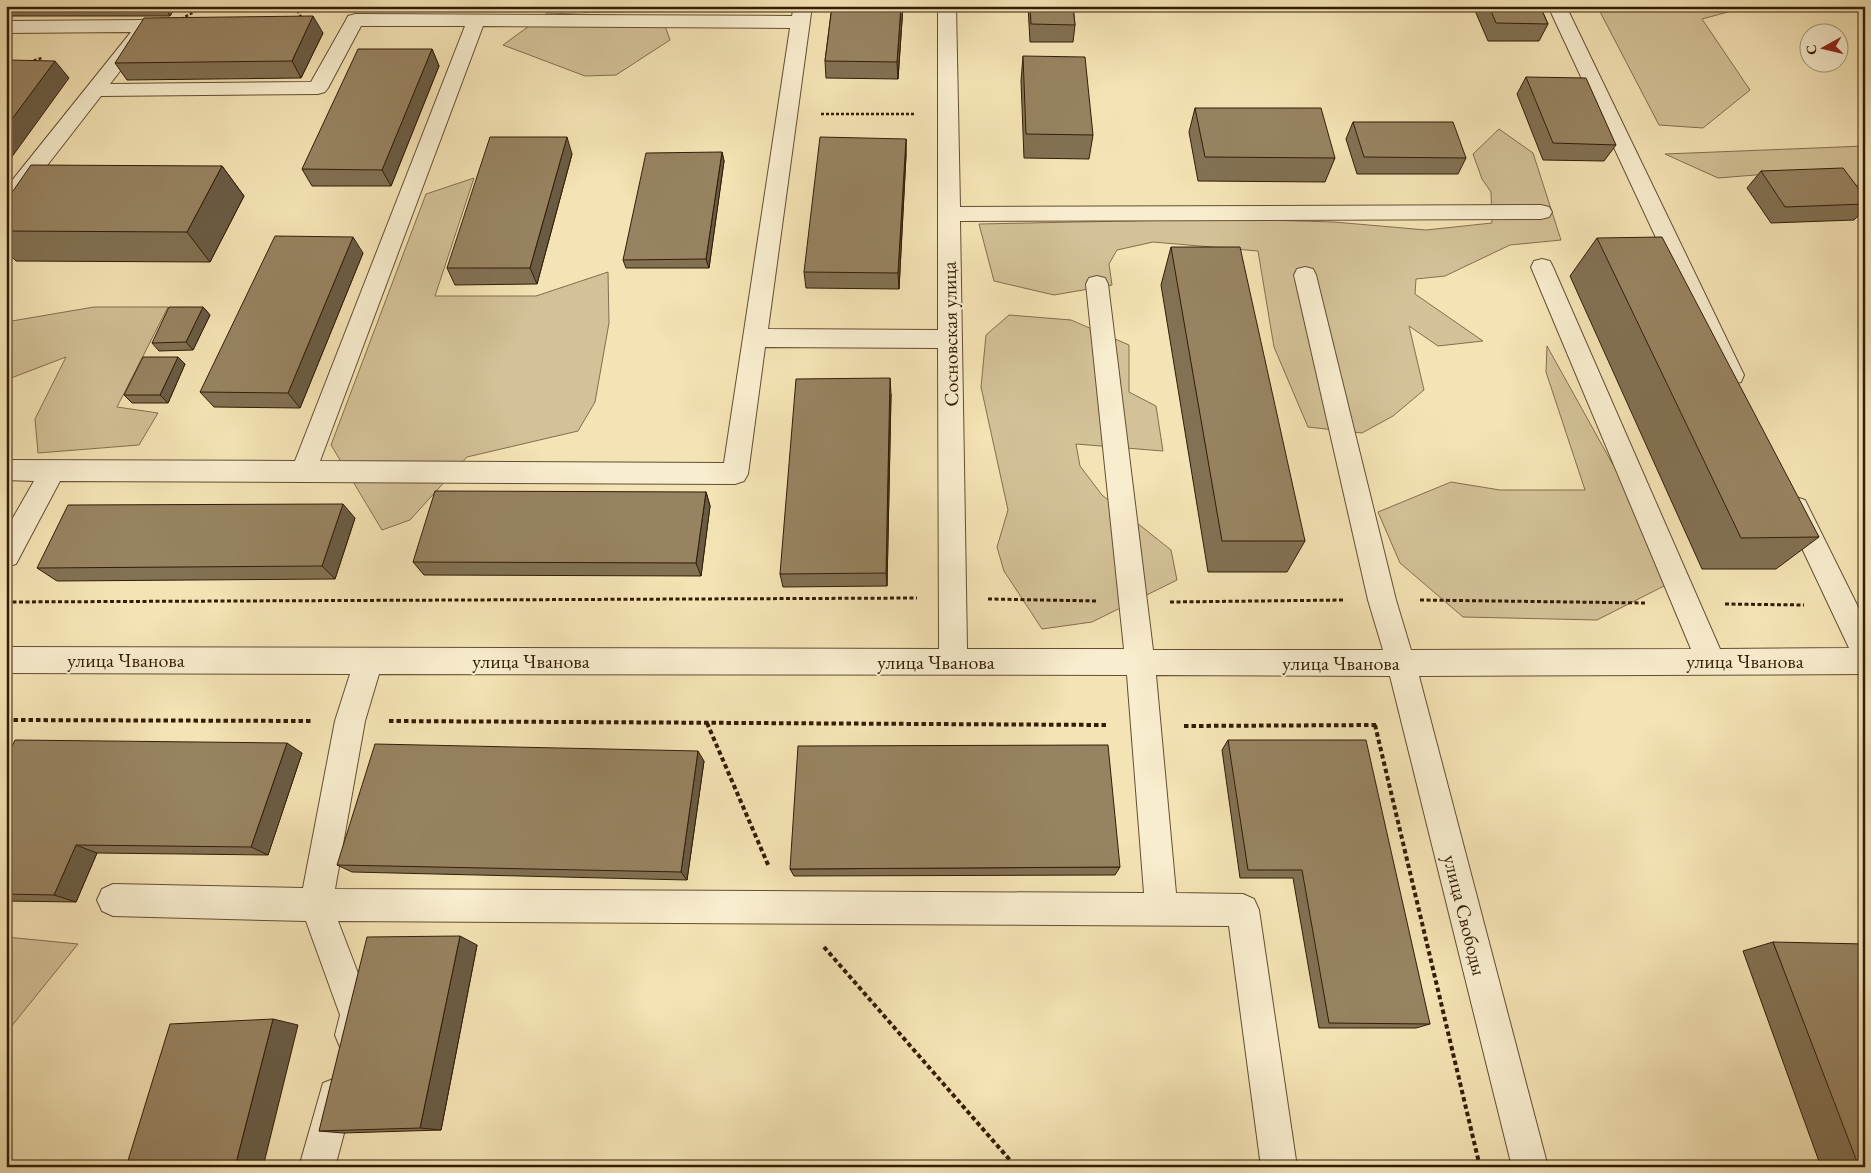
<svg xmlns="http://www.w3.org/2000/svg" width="1871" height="1173" font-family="'EB Garamond',serif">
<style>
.green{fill:#d3c197;stroke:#836e4f}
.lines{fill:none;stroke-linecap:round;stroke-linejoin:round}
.minor-casing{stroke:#634e32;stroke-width:2}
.path-far2{stroke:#331c07;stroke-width:2.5;stroke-dasharray:3 2;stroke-linecap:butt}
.path-far1{stroke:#331c07;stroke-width:3;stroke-dasharray:4 2.5;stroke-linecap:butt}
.path{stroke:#331c07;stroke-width:4;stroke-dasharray:4.5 3;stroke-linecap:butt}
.minor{fill:#f8edce;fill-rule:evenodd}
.wall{fill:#827153;stroke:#331c07}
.shaded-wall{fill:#6a5c44;stroke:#331c07}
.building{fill:#978361;stroke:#331c07}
.labels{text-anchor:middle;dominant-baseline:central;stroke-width:4;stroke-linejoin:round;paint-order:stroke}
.street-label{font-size:20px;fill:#331c07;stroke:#f8edce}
</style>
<rect width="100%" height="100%" fill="#f4e3b4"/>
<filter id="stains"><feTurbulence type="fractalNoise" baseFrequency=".004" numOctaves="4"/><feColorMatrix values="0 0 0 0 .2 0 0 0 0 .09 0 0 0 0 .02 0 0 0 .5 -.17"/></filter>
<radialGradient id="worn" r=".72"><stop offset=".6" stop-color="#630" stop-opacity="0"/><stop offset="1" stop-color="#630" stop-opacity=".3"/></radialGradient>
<path class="green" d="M1597,6H1750L1702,19L1750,90L1703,128L1659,125Z
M547,13L662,17L670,40L616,75L585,76L503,45Z
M1499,129L1533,153L1561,240L1510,245L1445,276L1416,279L1415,294L1483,341L1438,346L1409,326L1424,390L1393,416L1362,433L1308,427L1274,347L1258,251L1153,242L1117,250L1109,264L1112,285L1054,295L994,281L979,224L1226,219L1334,222L1426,230L1492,223L1491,192L1482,179L1473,154Z
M1865,146V187L1793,172L1718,178L1665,154Z
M474,178L435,296H536L608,272L609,323L595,402L578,431L467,457L410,520L382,530L331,445L426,194Z
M94,307H168L117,407L158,413L139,445L38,453L35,419L66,357L6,380V322Z
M1009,315L1071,320L1129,345V392L1156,406L1163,451L1076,444L1080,466L1102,495L1171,550L1177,580L1092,622L1042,629L1004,571L997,547L1008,510L981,387L986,335Z
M1547,346L1612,463L1662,534L1664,586L1597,620L1463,617L1400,563L1378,512L1451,482L1500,490H1585L1546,372Z
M6,937L78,944L6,1033Z"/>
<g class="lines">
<defs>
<path id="minor" d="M794,6H812L768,329L938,330V6H956L960,207L1541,205L1549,207L1552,212L1549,217L1541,219L960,221L967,649H1124L1086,284L1089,278L1097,276L1105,278L1108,284L1153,650H1383L1368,600L1294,275L1297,269L1305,267L1313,269L1316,275L1396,600L1411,650L1691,649L1531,267L1534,261L1542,259L1550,261L1553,267L1720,649L1849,648L1783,508L1787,500L1796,497L1805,500L1865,621V674L1419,676L1548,1167H1512L1390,676L1156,675L1176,893L1243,894L1254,899L1259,910L1297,1167H1261L1229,926L338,921L374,1015L364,1047L352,1052L340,1047L335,1035L340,1015L306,921L113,916L102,911L97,900L102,889L113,884L303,888L335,721L350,674L6,673V647L939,649L938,348L765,347L748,474L744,481L735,484L60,481L16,564L6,567V530L34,481L6,480V460L295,461L465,26H361L328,88L325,92L318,94L101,96L14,208L6,210V188L131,32L6,33V21L146,20L153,22L155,26L110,84L311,82L346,20L348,16L355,14L792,16ZM483,26L790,28L724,463L320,461ZM379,674L1127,675L1144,893L335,889L365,721Z
M1548,6H1566L1744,375L1741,382L1732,384L1723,382L1720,375Z
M336,1078L349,1083L354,1096L335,1167H299L323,1083Z"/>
</defs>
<use href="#minor" class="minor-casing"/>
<path class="path-far2" d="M295,6L302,19
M181,19L205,6
M29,62L42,58
M821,114H915"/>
<path class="path-far1" d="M988,599L1097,601
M1420,600L1647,603
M6,602L917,598
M1170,602L1344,600
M1725,604L1804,605"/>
<path class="path" d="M6,720L311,721
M389,721L1108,725
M707,723L769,867
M1375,725L1480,1167
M1184,726L1378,725
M824,947L1016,1167"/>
<use href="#minor" class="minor"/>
</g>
<path class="wall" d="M6,6H176L170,16H6Z
M329,6H526L525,10H331Z
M582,6H781L780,11L583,12Z
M832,6H903L898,79L826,78L825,61Z
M1028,6H1073L1075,25L1073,42H1030Z
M1473,6H1540L1548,24L1539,41H1488Z
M323,33L301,78L127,80L115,63Z
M432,49L439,66L391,186H312L302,169Z
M1023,56L1093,135L1089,159L1024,158L1021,81Z
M1526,77L1616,145L1604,161L1543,160L1517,94Z
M1195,108L1335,158L1325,182L1198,181L1189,132Z
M1353,122L1466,158L1458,174H1357L1346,139Z
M906,139V155L899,289L806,288L804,272Z
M722,152L724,161L709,268H626L623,260Z
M572,154L537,284L455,285L447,268Z
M222,166L244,196L210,262L16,261L6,251V201Z
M1761,171L1865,197V209L1854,220L1771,223L1747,188Z
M1597,238L1819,537L1776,569H1702L1570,276Z
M1171,247L1305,541L1287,572H1208L1161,285Z
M363,253L300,408L214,407L200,392Z
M203,307L210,315L193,350L159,351L152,343Z
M185,364L168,403H132L124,395Z
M891,394L887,586L783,587L780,574Z
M706,492L710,506L701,576L424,575L413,562Z
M355,518L335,579L57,581L37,568Z
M1228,740L1430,1024L1416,1028H1319L1293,878H1240L1222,750Z
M302,753L268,855L97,853L76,902L6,901V759Z
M704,761L687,880L352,872L337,865Z
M1120,867L1115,875L794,876L790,869Z
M1773,942L1865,1167H1821L1743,951Z
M477,945L441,1130L343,1133L319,1131Z"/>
<path class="shaded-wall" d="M164,6H176L170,16Z
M901,6H903L898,79L897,62Z
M313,16L323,33L301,78L292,61Z
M432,49L439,66L391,186L382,170Z
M55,61L69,78L6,165V127Z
M567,137L572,154L537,284L530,268Z
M906,139V155L899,289L898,273Z
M722,152L724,161L709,268L706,259Z
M222,166L244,196L210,262L187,232Z
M353,237L363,253L300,408L288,393Z
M203,307L210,315L193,350L186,342Z
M178,357L185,364L168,403L160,395Z
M890,378L891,394L887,586L886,573Z
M706,492L710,506L701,576L696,563Z
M343,504L355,518L335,579L322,566Z
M287,743L302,753L268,855L251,847Z
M698,751L704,761L687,880L681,872Z
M76,845L97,853L76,902L54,895Z
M460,936L477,945L441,1130L420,1128Z
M273,1019L298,1025L263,1167H235Z"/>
<path class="building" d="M832,6H901L897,62L825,61Z
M1030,6H1073L1075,25L1031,24Z
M1489,6H1540L1548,24L1496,23Z
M313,16L292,61L115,63L144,18Z
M358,49H432L382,170L302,169Z
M1023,56L1085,57L1093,135L1026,134Z
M6,60L55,61L6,127Z
M1526,77L1586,78L1616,145L1553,143Z
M1195,108H1321L1335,158L1205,157Z
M1353,122H1453L1466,158L1364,157Z
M490,137H567L530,268H447Z
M820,137L906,139L898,273L804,272Z
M722,152L706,259L623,260L646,153Z
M31,165L222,166L187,232L6,231V201Z
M1843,168L1865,197V204L1785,207L1761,171Z
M275,236L353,237L288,393L200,392Z
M1662,237L1819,537L1741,538L1597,238Z
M1171,247H1240L1305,541H1222Z
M169,307H203L186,342L152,343Z
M143,357H178L160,395H124Z
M890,378L886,573L780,574L796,379Z
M435,491L706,492L696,563L413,562Z
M343,504L322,566L37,568L68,505Z
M15,740L287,743L251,847L76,845L54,895L6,894V759Z
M1228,740H1366L1430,1024L1329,1023L1302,870H1248Z
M375,744L698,751L681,872L337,865Z
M1108,745L1120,867L790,869L798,746Z
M460,936L420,1128L319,1131L367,937Z
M1773,942L1865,944V1167H1859Z
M273,1019L235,1167H126L170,1024Z"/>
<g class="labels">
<g class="street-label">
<text transform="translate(950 334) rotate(-91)">Сосновская улица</text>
<text x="126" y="660">улица Чванова</text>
<text x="531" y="661">улица Чванова</text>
<text x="1745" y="661">улица Чванова</text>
<text x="936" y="662">улица Чванова</text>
<text x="1341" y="663">улица Чванова</text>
<text transform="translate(1465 915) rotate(76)">улица Свободы</text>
</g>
</g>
<rect width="1871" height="1173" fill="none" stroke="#f4e3b4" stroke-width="25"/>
<rect x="8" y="8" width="1856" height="1158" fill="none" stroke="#331c07" stroke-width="2.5"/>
<rect x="12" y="12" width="1846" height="1148" fill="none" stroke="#331c07"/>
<g transform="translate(1824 48) rotate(262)"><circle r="24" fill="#f8edce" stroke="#a9997e"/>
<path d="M0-4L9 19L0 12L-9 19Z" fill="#8f2418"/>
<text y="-8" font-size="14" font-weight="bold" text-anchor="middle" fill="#331c07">С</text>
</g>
<rect width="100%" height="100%" filter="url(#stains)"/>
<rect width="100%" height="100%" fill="url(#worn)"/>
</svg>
